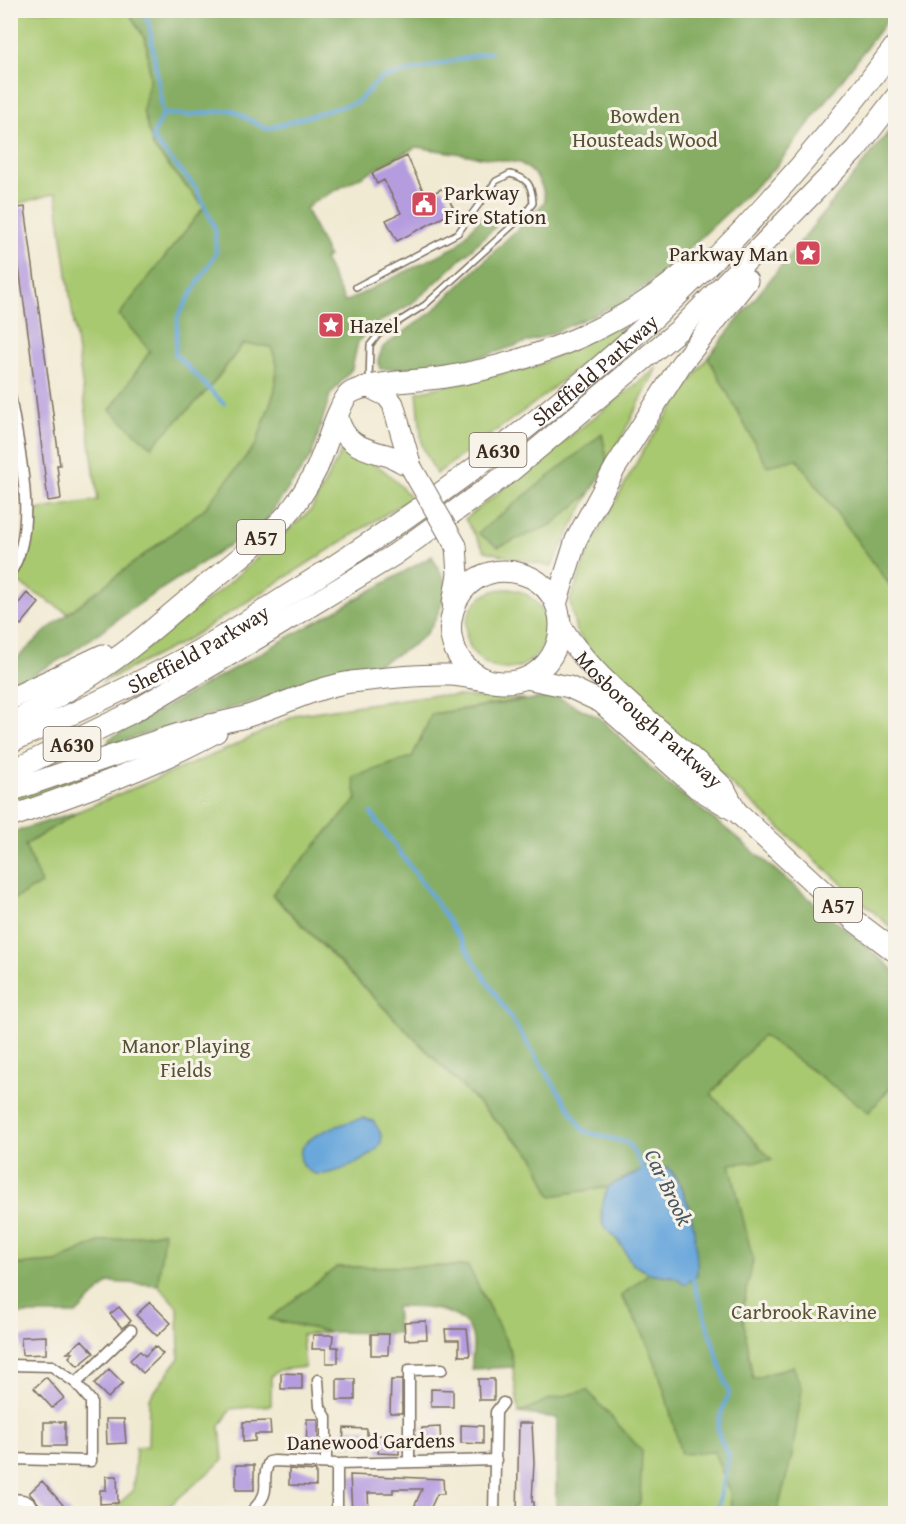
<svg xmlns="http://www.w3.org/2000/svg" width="906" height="1524" font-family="'Gentium Book Plus',serif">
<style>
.green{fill:#a9c971;stroke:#727a48;stroke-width:1.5}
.forest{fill:#86ad63;stroke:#606c40;stroke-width:1.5}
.water{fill:#6aa8dc;stroke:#52697d;stroke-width:1.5}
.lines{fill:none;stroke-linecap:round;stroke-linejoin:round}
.stream{stroke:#6aa8dc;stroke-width:4}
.building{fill:#b59cdf}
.lane-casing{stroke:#7b6d5d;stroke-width:8}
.street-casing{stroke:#7b6d5d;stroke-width:13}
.highway-casing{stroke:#7b6d5d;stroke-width:23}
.lane{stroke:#fff;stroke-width:5}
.street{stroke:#fff;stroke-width:10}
.highway{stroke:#fff;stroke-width:21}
.highway-bridge-casing{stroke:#7b6d5d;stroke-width:23;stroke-linecap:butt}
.highway-bridge{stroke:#fff;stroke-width:21}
.labels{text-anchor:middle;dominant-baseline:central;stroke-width:6;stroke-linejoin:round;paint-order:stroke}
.shield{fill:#f7f3e8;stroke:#73665b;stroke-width:1.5}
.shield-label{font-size:20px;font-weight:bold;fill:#3b2a1e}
.park-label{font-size:21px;fill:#565233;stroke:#f7f3e8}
.poi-label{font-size:21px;fill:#3b2a1e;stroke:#f7f3e8;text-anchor:start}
.street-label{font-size:21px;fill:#3b2a1e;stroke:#f7f3e8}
.water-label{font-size:22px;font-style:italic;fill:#4b5660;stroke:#f7f3e8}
</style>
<rect width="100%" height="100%" fill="#f7f3e8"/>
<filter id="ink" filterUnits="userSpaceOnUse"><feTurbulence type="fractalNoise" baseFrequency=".0167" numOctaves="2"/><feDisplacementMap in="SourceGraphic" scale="12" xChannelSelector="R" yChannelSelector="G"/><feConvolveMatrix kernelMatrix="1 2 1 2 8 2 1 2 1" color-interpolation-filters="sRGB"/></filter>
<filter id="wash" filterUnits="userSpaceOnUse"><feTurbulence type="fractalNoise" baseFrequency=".008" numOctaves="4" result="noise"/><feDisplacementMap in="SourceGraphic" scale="24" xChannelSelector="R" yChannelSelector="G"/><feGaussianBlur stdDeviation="1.35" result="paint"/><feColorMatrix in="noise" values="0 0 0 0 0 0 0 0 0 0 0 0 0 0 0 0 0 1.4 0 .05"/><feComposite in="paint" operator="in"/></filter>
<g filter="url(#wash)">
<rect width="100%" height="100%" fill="#f1ead3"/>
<path class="green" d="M11,11H128L146,41L150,78L143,111L153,147L204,207L120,315L208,390L243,344L271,346L277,364L275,390L256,444L205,508L68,613L17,582L36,510L98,500L56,193L11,206Z
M615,325L623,328L540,399L436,474L422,445L417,392L537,366Z
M708,357L767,466L797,459L895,592V931L607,673L576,631L570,601L590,548L644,449Z
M657,368L608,464L602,434L551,525L590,493L551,567L485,551L465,519Z
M341,452C377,461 388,471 411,498L185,641L101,683L222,589L311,510Z
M466 629a40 40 0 1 1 80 0a40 40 0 1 1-80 0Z
M431,695L525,699L432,714L412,757L353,777L357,799L272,895L496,1121L534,1157L551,1196L608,1187C597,1221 598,1217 619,1243C633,1259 627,1262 649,1273L621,1297C642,1327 655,1356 665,1392L711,1094L736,1066L757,1031L868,1111L895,1078V1513H556L557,1398L519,1413L510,1349L468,1266L337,1267L270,1319L329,1332L302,1335L305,1367L279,1370L271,1377V1405L231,1409L220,1426L223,1460L161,1513H108L133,1491L136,1447L148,1446L149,1399L179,1358L178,1308L158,1285L163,1232L99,1242L56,1262L11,1265V901L41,884L25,845L79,811L227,749L299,714Z
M83,775L82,781L11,806L10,795Z"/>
<path class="forest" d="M128,11H894L775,168L664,272L623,302L548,335L485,356L420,368L380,369L378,360L383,347L432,312L545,202C543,183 537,173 520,163L416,147L312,203L306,209L328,256L324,259L345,302L457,246L482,216L496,226L429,289L411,304L369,328L358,342L352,369L330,395L312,455L264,523L152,595L66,656L11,687V664L48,629L205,508L256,444L275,390L277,364L271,347L243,344L208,390L151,447L110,410L150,351L119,315L204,207L153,147L143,111L150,78L146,41Z
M895,124V592L797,459L767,466L708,357Z
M602,434L608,464L590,493L551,525L498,547L478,533Z
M432,556L447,584C437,633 421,643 378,664L109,745V739Z
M555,696L600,718L663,780L729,831L895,971V1082L869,1112L763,1035L711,1094L772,1160L730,1164L753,1260L742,1312L753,1379L793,1366L802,1390L792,1455L777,1513H731L730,1492L714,1452L681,1454C665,1394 657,1348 621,1296L649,1273L676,1277L689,1207L680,1182L669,1168L649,1166L608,1187L551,1196L534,1157L496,1121L272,894L357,799L353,777L412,757L432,714Z
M79,811L25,845L41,884L11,901V833Z
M164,1232L158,1285L109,1282L76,1314H11V1265L56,1262L99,1242Z
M468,1266L510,1349L514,1367L472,1369C471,1359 475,1345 472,1335C463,1306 420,1307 396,1307L398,1333L329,1332L269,1319L337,1267Z
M587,1390L642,1451L640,1503L633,1513H556L557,1418L519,1413L547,1400Z"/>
<path class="water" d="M363,1118L373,1121C377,1127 383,1134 381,1142C376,1158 331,1177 316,1174C310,1173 304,1168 302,1163C290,1136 346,1123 363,1118Z
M649,1166L669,1168C693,1200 697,1236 697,1275L685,1284L675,1277L649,1273L632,1264L620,1243L603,1226L601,1208L608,1187Z"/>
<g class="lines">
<path class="stream" d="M141,10L149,23L163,114L152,138L196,188L215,228L216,253L178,316L175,354L224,404
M163,114L188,115L232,110L266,129L357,102L381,78L491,52
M371,813L434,899L584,1131L628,1143L645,1171
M691,1274L729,1393C718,1422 711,1428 729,1455L718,1506L723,1514"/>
</g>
<g id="blocks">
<path class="building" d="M407,156L426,197L443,188L455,211L397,241L386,220L401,213L384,180L377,184L372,173Z
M25,207L60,465H57L61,499L48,501L29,340L11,209Z
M27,593L39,603L21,625L10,617V614Z
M150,1302L171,1323L157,1336L136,1315Z
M119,1307L131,1321L122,1328L110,1314Z
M426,1321L427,1339L405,1340L404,1322Z
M445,1329H467L470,1356H459V1340H446Z
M371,1334H389L388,1355H371Z
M313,1335H333L332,1347H338V1363H326V1349H312Z
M46,1336V1354L22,1355L21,1337Z
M82,1340L94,1353L78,1366L69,1357L73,1353H67Z
M155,1346L163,1354L143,1373L130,1360L140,1351L145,1356Z
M109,1369L123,1383L108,1398L94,1384Z
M281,1373L302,1374V1389H281Z
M46,1377L64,1398L52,1408L34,1388Z
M337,1379H355V1400H337Z
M478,1379H494V1400H479Z
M391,1380H402V1413H390Z
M431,1389L453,1390V1407H431Z
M106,1419H124L126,1443L107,1444Z
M307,1419H318V1453H306Z
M270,1421L271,1434H255V1441L243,1442V1422Z
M44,1422H65V1446H44Z
M519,1423H532L534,1462L532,1502H534V1514H517Z
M461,1425L483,1426V1444L461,1443Z
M440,1427L441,1447L423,1448L422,1428Z
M344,1428L367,1429V1435L399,1436V1454L378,1453L379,1445H343Z
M236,1465H254V1490H236Z
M289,1469L316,1471V1486L289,1485Z
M350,1475L443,1479L444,1494H437L428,1514H411L422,1489H393V1493H368L369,1514H352Z
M106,1476H117L118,1503L100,1504V1490H106Z
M42,1481L71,1514H48L29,1493Z"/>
</g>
</g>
<g filter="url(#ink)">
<use href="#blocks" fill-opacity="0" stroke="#7b6d5d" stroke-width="1.5"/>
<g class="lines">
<defs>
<path id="lane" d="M356,287L458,233L496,181L510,174C528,178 532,185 533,203L524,215L425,305L379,334L370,345L369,383"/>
<path id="street" d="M10,395C18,447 40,527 10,573
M10,1365L52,1366L76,1383L91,1401V1461L10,1459
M318,1380L320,1407L326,1417V1463
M76,1383L131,1330
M409,1460V1370L442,1369
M10,1499C24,1499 31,1500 36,1514
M249,1514C277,1487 258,1486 269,1462L274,1461L337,1464L496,1460
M337,1514V1464
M494,1514L496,1412L503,1403"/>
<g id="highway">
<path d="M371,388L387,396L393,404L411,467"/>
<path d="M338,418C345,446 365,449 389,456C397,458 404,464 411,467"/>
<path d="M453,603L458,574L456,546"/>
<path d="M556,604L576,540L615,468L681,364L747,281"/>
<path id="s1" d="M561,626C596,685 674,738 724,788L735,809"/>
<path d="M526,678L569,687L601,702L697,788L737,812L855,921L896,952"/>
<path d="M10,699L103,655"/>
<path d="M10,724C47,703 84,682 118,657C146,637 172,612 199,591C225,570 270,535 291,510C301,497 310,482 317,468C324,453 340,401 349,394C366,381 423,381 446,377C535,362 628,325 695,263"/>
<path id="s2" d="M10,742C73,714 136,685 196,652C231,633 264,610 298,589C528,445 736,266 896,45"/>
<path d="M10,772L131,713L261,636L394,555L511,471L680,329L856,149L896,97"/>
<path d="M10,791C73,770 136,746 199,728C215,723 232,721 248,716C282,705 314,688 351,682C383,678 417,674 450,675C475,676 502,688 526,678C572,658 572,589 522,574C451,553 420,656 490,681"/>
<path d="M10,817C81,792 150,768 216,732"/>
</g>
</defs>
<use href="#lane" class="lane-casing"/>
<use href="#street" class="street-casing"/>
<use href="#highway" class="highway-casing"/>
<use href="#lane" class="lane"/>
<use href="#street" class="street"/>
<use href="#highway" class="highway"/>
<defs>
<path id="highway-bridge" d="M411,467L456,546"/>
</defs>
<use href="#highway-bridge" class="highway-bridge-casing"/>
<use href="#highway-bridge" class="highway-bridge"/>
</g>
</g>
<defs>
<symbol id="civic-square" viewBox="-11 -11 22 22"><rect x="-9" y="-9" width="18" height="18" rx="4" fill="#d1495b" stroke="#f7f3e8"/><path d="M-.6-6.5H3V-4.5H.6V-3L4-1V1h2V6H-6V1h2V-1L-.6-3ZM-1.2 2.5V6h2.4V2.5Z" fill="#fff"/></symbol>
<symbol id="sight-square" viewBox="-11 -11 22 22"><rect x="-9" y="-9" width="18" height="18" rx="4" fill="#d1495b" stroke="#f7f3e8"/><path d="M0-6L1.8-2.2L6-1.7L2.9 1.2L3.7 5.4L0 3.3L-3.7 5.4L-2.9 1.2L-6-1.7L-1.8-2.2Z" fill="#fff"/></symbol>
</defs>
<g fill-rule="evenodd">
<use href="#civic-square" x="409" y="189" width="30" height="30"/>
<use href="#sight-square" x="793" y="238" width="30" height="30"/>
<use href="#sight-square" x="316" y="310" width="30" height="30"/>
</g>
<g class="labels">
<g class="shield">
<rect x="469.5" y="433" width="57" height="34" rx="4.5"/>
<rect x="237" y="520" width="48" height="34" rx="4.5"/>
<rect x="43.5" y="727" width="57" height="34" rx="4.5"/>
<rect x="814" y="888" width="48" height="34" rx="4.5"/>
</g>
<g class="shield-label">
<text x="498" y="450">A630</text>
<text x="261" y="537">A57</text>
<text x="72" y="744">A630</text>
<text x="838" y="905">A57</text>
</g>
<g class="park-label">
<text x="645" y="115">Bowden<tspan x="645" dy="24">Housteads Wood</tspan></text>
<text x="186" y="1045">Manor Playing<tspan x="186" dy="24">Fields</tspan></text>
<text x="804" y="1311">Carbrook Ravine</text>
</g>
<g class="poi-label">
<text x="444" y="192">Parkway<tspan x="444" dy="24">Fire Station</tspan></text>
<text x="788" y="253" text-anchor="end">Parkway Man</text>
<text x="350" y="325">Hazel</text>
</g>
<g class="street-label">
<text stroke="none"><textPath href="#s2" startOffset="696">Sheffield Parkway</textPath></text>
<text stroke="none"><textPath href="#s2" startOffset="210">Sheffield Parkway</textPath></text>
<text stroke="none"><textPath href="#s1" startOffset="129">Mosborough Parkway</textPath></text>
<text transform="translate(371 1441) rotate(-1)">Danewood Gardens</text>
</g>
<g class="water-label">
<text transform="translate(669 1187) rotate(64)">Car Brook</text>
</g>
</g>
<rect width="906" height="1524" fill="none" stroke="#f7f3e8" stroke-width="36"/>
</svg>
